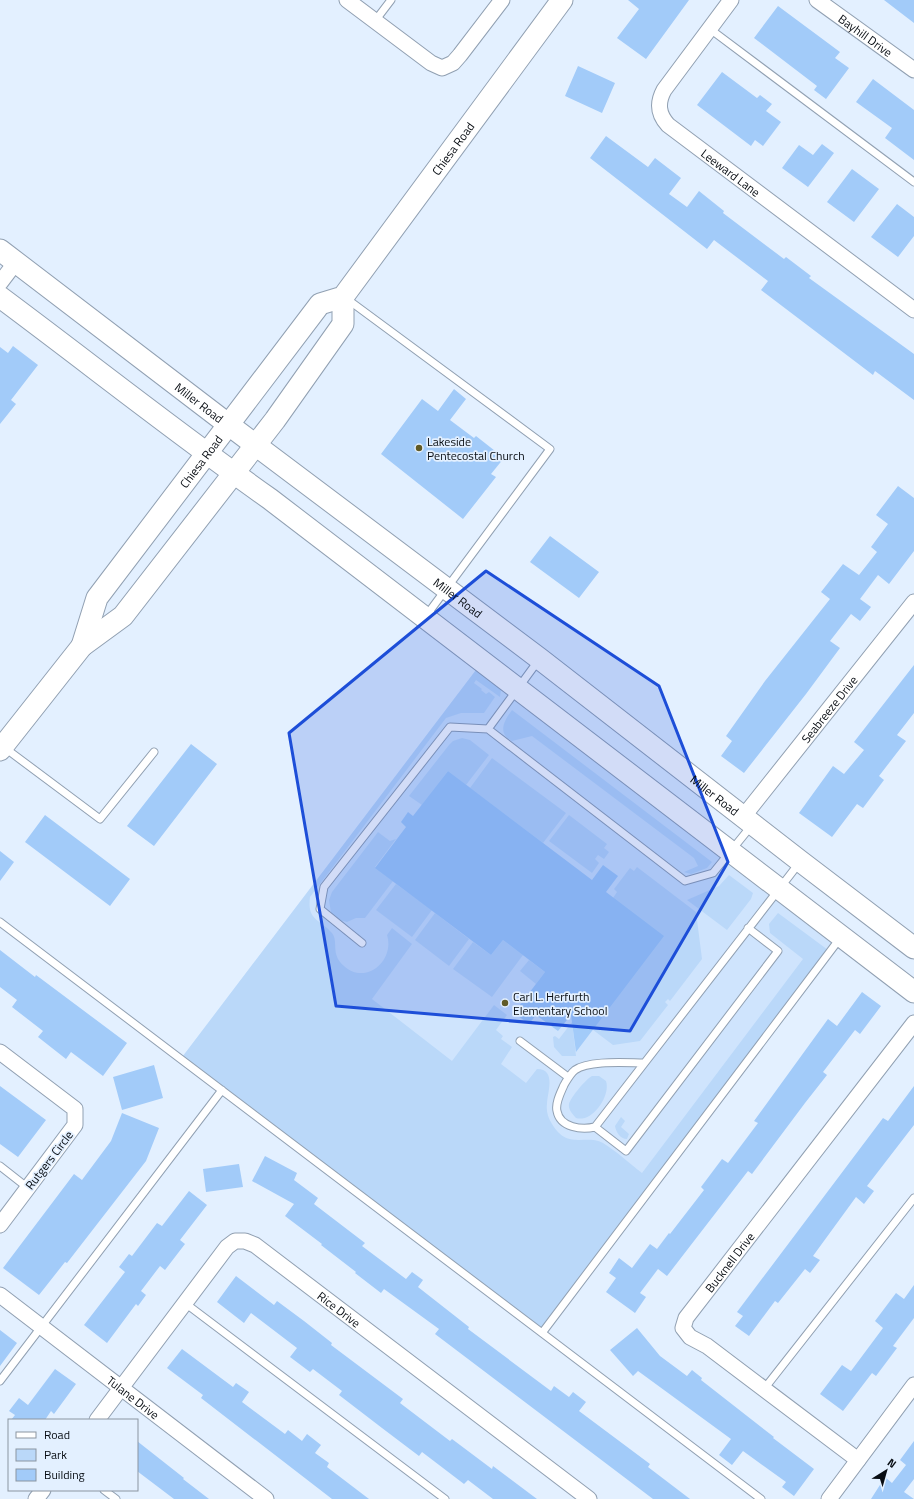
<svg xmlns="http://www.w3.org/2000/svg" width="914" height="1499" font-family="'Titillium Web',sans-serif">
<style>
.built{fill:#cfe4fd}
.green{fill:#bad8f9}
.building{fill:#a2cbf9}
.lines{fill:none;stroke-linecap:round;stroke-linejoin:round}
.service-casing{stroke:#91a0b2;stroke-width:9}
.minor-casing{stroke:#91a0b2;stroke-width:17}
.secondary-casing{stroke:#91a0b2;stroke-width:23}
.service{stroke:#fff;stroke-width:7}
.minor{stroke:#fff;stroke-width:15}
.secondary{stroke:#fff;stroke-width:21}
.marked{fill:#1d4ed8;fill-opacity:0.2;stroke:#1d4ed8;stroke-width:3;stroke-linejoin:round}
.poi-dot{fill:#605a26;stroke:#e3f0ff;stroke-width:1.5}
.labels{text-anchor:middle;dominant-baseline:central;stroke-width:3.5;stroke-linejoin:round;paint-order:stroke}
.street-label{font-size:12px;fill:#080d13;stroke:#e3f0ff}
.poi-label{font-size:12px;fill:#080d13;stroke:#e3f0ff;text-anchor:start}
</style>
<rect width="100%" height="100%" fill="#e3f0ff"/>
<path class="built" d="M476,670L834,942L541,1328L183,1056Z"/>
<path class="green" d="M476,670L501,689L500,697L476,680L474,683L482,689L481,690L486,694L489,692L495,697L484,713H461L446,718L310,897C307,921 319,918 332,933C339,942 330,954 344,966C366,986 395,960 387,935L392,928L412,944L372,999L452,1061L494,1005L507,1015L496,1030L503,1036L501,1039L512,1047L501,1064L526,1083L537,1069C557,1069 547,1093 547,1104C546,1111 548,1118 552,1124C567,1150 586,1134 603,1143C616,1151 629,1163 642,1173L803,959L770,933L769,924L778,913L828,950L541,1328L183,1056Z
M512,710L712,862L707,868L691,874L684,872L698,866L694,858L532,736L512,741C497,733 504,721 512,710Z
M462,738L470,740L489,755L466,785L448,771L422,805L409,796L449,745L453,741Z
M492,758L566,813L543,843L470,788Z
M569,815L607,844L604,848L609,852L604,859L598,855L595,859L599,863L592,873L549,841Z
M378,832L390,841L396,839L375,867L393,881L365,918H356L347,922L339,920L331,913L329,900L332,892Z
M637,867L696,912L702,959L670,1001L668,999L665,1002L668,1005L640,1041L613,1045L580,1020L613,898L617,892L614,889L630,868L634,871Z
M729,875L753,893L751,899L727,930L687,900L719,886Z
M396,884L432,910L412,937L376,910Z
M435,913L469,939L449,966L415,940Z
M503,940L523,955L492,997L453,969L473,942L491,955Z
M529,960L545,972L536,984L520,971Z
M572,1022L576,1056H562L554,1047L553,1037L555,1036L559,1039Z
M592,1076H599L606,1081C611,1096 592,1123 576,1118C572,1114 568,1109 569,1104C571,1097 586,1079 592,1076Z
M621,1117L625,1121L621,1127L629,1134L627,1139C620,1139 616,1132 615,1126Z"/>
<path class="building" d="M628,0H689L646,59L617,38L639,9Z
M884,0H914V23Z
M778,6L840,52L835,58L849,68L826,99L814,90L817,86L754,38Z
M578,66L615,83L602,113L565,96Z
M722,72L757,98L760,95L772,104L766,111L781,122L763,146L755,140L751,146L697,105Z
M873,79L914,110V160L885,138L892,128L856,102Z
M606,136L648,167L655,158L681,178L669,194L687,207L699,191L724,211L723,213L784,259L786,257L811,276L809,278L914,354V400L875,371L873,375L761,290L768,281L714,240L707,249L590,158Z
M822,144L834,153L808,187L782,168L799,145L813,155Z
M852,169L879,189L854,222L827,202Z
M897,204L914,217V236L898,257L871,237Z
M13,346L38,365L11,400L16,404L0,424V347L8,353Z
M454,389L466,399L450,420L474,438L476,436L504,458L491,474L496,477L463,519L381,454L422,399L438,411Z
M898,486L914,498V551L889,584L878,575L860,599L871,607L860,621L851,614L830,641L840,648L806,694L744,773L721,756L732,741L726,736L765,681L830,599L821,592L843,564L859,575L877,552L871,547L888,524L876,515Z
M550,536L599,572L579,598L530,562Z
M914,665V713L897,735L906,741L879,776L884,780L863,808L857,804L832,837L799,813L833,766L844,774L864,750L854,742Z
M191,744L217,764L154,846L127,826Z
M448,771L592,880L603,865L618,876L606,892L664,936L576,1052L571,1015L558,1031L536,1015L529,1024L514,1013L545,972L503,940L491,955L375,868L406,827L401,822L408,812L413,816Z
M45,815L130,879L110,906L25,842Z
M0,851L14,862L0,881Z
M0,950L35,977L36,975L127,1043L103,1076L71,1052L66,1059L38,1037L43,1031L12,1007L17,1000L0,987Z
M862,992L881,1006L860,1034L855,1030L823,1072L827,1075L805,1103L752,1174L748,1171L667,1276L658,1269L640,1293L646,1297L635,1313L606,1292L616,1278L609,1273L619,1258L632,1268L650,1244L657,1249L669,1233L670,1234L704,1190L701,1187L722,1159L728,1163L758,1123L754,1121L828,1019L837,1026Z
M154,1065L163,1098L122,1110L113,1077Z
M0,1086L46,1120L18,1157L0,1144Z
M914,1086V1125L867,1186L874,1191L864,1204L856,1197L813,1256L820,1260L810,1273L805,1269L778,1303L775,1301L749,1336L735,1326L743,1316L737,1312L883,1118L888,1121Z
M122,1113L159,1128L146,1161L67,1263L65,1262L39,1295L3,1268L74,1174L82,1180L111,1141Z
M265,1156L297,1173L294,1180L318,1198L314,1204L365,1243L362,1246L406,1279L412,1272L423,1280L418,1287L469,1327L468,1329L551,1391L554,1386L569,1397L573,1392L586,1402L579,1411L650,1464L648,1467L690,1499H653L435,1334L439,1329L384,1289L381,1293L355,1273L356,1272L321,1245L322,1244L285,1216L294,1204L252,1181Z
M239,1164L243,1187L206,1192L203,1169Z
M189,1191L207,1205L180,1240L185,1244L165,1270L160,1266L141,1291L146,1295L138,1306L136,1304L107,1343L84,1325L125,1272L119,1267L129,1254L132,1256L157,1223L162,1226Z
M236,1276L274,1305L277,1301L304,1321L332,1343L331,1345L403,1399L400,1403L450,1441L452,1439L492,1469L493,1466L537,1499H493L468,1480L464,1484L422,1452L419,1456L382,1428L339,1395L342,1391L313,1369L310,1372L290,1357L297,1348L251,1313L244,1323L217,1302Z
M914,1285V1318L893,1346L897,1348L876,1376L872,1373L843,1411L820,1394L842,1365L851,1371L883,1328L875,1321L896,1293L904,1299Z
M637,1328L660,1356L687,1376L692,1370L702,1378L701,1380L774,1437L773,1438L814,1469L794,1496L782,1487L786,1482L743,1451L732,1465L719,1455L731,1439L638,1371L633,1376L610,1350Z
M0,1330L17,1343L0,1366Z
M182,1349L233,1387L236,1383L249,1392L242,1402L285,1434L288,1430L302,1441L307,1434L321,1445L315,1453L329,1463L327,1467L369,1499H332L201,1398L203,1395L167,1368Z
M55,1369L76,1384L54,1414L51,1411L45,1420H11L15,1415L9,1411L19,1398L28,1405Z
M137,1441L184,1478L183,1479L209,1499H174L137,1471Z
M914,1441V1479L904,1492L914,1499H871L885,1477L892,1483L906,1465L900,1460Z"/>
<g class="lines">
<defs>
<path id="service" d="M375,21L391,0
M710,29L914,182
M347,299L550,449L426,616
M488,729L538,661
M5,748L100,819L154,752
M0,922L761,1499
M748,928L778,951L626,1151L595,1127L800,862
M362,943L320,909L324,887L450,727L488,729L685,881L713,873L752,825
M520,1041L568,1077
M595,1127C582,1130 560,1128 557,1111C555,1103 561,1092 564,1085C567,1080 570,1074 575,1070C589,1060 627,1063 644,1063
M0,1166L28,1188
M185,1303L445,1499
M542,1333L841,937
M0,1381L222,1090
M764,1389L914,1198
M104,1490L116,1499"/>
<g id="minor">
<path d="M347,0L431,63L442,68L453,63L460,55L502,0"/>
<path id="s1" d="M731,0L664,90C657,103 658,114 668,125L914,310"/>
<path id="s2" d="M817,0L914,70"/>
<path d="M0,283L16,262"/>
<path id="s3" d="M743,817L914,602"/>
<path d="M0,1052L75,1109V1125L0,1225"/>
<path id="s4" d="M0,1295L266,1499"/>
<path id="s5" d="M97,1420L227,1247L235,1241H245L255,1245L589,1499"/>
<path id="s6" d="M858,1460L707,1346L690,1337L683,1328L686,1318L914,1023"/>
<path d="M36,1499L43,1490"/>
<path d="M829,1499L914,1385"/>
</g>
<g id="secondary">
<path id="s7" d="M0,250L229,425L540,659L800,861L914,948"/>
<path d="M0,297C90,364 178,434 270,499L914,992"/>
<path id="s8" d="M82,646L97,598L320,304L343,297L562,0"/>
<path d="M0,750L82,646L123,616L275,420L343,324V297"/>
</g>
</defs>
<use href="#service" class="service-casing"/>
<use href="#minor" class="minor-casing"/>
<use href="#secondary" class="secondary-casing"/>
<use href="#service" class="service"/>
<use href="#minor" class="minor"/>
<use href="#secondary" class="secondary"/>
</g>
<path class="marked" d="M486,571L659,686L728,862L630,1031L336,1006L289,733Z"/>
<g class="poi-dot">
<circle cx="419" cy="448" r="4"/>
<circle cx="505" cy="1003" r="4"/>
</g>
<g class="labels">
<g class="street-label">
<text stroke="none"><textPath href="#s2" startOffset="60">Bayhill Drive</textPath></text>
<text stroke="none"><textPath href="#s8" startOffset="628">Chiesa Road</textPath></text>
<text stroke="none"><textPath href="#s1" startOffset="229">Leeward Lane</textPath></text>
<text stroke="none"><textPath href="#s7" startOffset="251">Miller Road</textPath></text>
<text stroke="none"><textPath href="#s8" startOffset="222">Chiesa Road</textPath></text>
<text stroke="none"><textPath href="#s7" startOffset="575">Miller Road</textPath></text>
<text stroke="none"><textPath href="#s3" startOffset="138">Seabreeze Drive</textPath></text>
<text stroke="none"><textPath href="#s7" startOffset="899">Miller Road</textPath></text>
<text transform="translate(49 1160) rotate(-53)">Rutgers Circle</text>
<text stroke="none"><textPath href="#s6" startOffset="301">Bucknell Drive</textPath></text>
<text stroke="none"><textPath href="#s5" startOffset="353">Rice Drive</textPath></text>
<text stroke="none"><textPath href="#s4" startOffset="168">Tulane Drive</textPath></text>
</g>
<g class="poi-label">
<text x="427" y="441">Lakeside<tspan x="427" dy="14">Pentecostal Church</tspan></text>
<text x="513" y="996">Carl L. Herfurth<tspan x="513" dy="14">Elementary School</tspan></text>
</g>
</g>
<rect x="8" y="1419" width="130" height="72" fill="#e3f0ff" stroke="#8b95a1"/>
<rect x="16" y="1432" width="20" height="6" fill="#ffffff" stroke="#8b95a1"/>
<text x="44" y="1439" font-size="12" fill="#080d13">Road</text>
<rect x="16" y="1449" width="20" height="12" fill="#bad8f9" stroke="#8b95a1"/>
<text x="44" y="1459" font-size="12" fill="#080d13">Park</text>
<rect x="16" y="1469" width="20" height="12" fill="#a2cbf9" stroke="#8b95a1"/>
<text x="44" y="1479" font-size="12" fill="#080d13">Building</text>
<g transform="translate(886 1471) rotate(37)" stroke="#e3f0ff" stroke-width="3" paint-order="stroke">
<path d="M0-3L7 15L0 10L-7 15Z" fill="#080d13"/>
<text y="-6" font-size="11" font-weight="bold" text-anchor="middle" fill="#080d13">N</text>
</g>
</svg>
